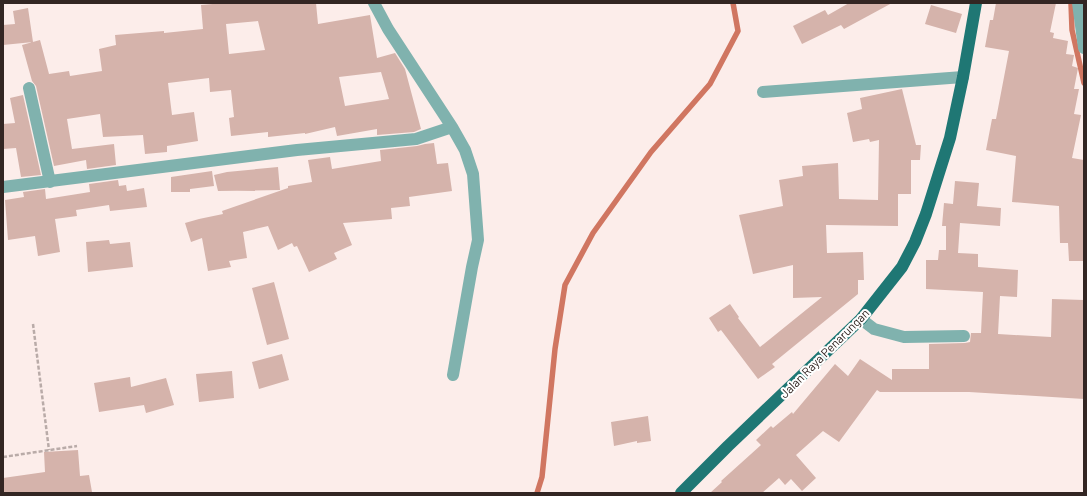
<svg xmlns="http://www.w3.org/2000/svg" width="1087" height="496" font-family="Barlow,sans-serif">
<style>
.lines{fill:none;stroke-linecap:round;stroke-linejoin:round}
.stream{stroke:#d07661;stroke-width:5.5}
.building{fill:#d5b3ab;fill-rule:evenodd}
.path{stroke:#b9aba8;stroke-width:2.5;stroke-dasharray:4 2;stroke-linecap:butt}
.minor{stroke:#80b2ae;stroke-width:12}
.major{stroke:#1f7774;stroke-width:12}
.labels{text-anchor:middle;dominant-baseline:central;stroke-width:4;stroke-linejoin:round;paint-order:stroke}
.street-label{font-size:12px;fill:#332623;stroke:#fff}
</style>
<rect width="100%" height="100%" fill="#fcedea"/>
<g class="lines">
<path class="stream" d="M1071,3L1072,30L1084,83
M537,493L542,477L555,349L565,285L593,233L651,152L710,84L738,31L733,3"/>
</g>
<path class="building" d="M224,3H316L318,24L370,15L377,58L395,53L405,69L421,129L414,132L377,135V129L337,136L335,127L305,134V133L268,137V132L231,136L229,118L234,117L231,90L210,92L209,78L168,83L172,115L194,112L198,141L167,146V152L145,154L143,135L103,137L100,114L67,119L72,149L114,144L116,165L87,169L86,160L54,166L36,86L32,81L22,45L40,40L49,74L69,71L70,76L102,71L99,49L116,45L115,35L164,31V33L203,29L201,5ZM258,21L265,50L229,54L226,24ZM381,72L389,99L345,106L339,77Z
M849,3H892L844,29L841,25L802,44L793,26L825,10L828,15Z
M996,3H1056L1050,32L1054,33L1053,38L1068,41L1066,54L1074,55L1072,66L1078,68L1074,89H1079L1074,114L1081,115L1072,158L1084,160V261H1069L1068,243H1060L1059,206L1012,202L1016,156L986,150L992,119H996L1009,51L985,47L990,20H993Z
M931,5L962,14L956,33L925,24Z
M28,8L33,42L3,45V25L15,24L13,11Z
M902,89L916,145H921L920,160H911V194H898V226L826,225L827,253L863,252L864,280H858V294L772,364L775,367L758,379L721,330L718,332L709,318L730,304L739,317L738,318L760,347L822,297L793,298V265L753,274L739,215L783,206L779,180L803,176L802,166L838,163L839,199L878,200L879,140L870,142L869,139L853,142L847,113L862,109L860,98Z
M23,95L41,175L21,177L16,148L3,149V124L15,123L10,98Z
M434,143L437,164L448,163L452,191L409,197L410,206L391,208L392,219L343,223L352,245L334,253L337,259L309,272L297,246L294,247L292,243L278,250L268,226L243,232L247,258L229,261L231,267L208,271L202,238L191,242L185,223L199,219L223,214L222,211L288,188V186L312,182L308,160L330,157L332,169L381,161L380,150L417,146L425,144Z
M278,167L280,190L218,191L214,175L227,172Z
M212,171L214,186L190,189V192H171V177Z
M118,180L119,186L126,185L127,191L144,188L147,207L110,211L109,205L76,210L77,216L55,219L60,252L38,256L35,236L8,240L5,200L24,197L23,192L45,189L46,199L90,192L89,184Z
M955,181L979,183L977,206L1001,208L1000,226L960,223L958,253L978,254V267L1018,270L1017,297L1000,296L998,334L1051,337L1052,299L1084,300V399L969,392H880L877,390L839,442L823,431L796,455L816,478L802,491L791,479L785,485L779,478L762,493H710L722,482L721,481L761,445L756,440L771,426L773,428L792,412L793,414L835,364L848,376L860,359L892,380V369H929V344L965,343L970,342L971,333H981L983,292L926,289V260H938L939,250H946V226H942L944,203L953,204Z
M109,240L110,244L130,242L133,267L88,272L86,242Z
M274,282L289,339L267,345L252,288Z
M282,354L289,380L259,389L252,362Z
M232,371L234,398L199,402L196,374Z
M130,377L131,387L166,378L174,405L146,413L144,405L99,412L94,383Z
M648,416L651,441L637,443V441L614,446L611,422Z
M78,450L80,476L89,475L92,492L85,493H3V478L45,472L44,452Z"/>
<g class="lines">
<path class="path" d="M33,324L49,450
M3,457L77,446"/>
<path class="minor" d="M374,3L388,29L452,127L465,150L473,174L478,240L472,267L453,375
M1078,3L1084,48
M29,88L50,182
M763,92L963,77
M3,187L297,150L416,139L452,127
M861,319L874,329L904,337L964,336"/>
<path class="major" d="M681,493L728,446L861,319L902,267L915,242L926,214L950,138L963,77L976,3"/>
</g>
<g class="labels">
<g class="street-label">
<text transform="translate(824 353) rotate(-45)">Jalan Raya Penarungan</text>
</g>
</g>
<rect width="1087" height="496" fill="none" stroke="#332623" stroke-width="8"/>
</svg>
